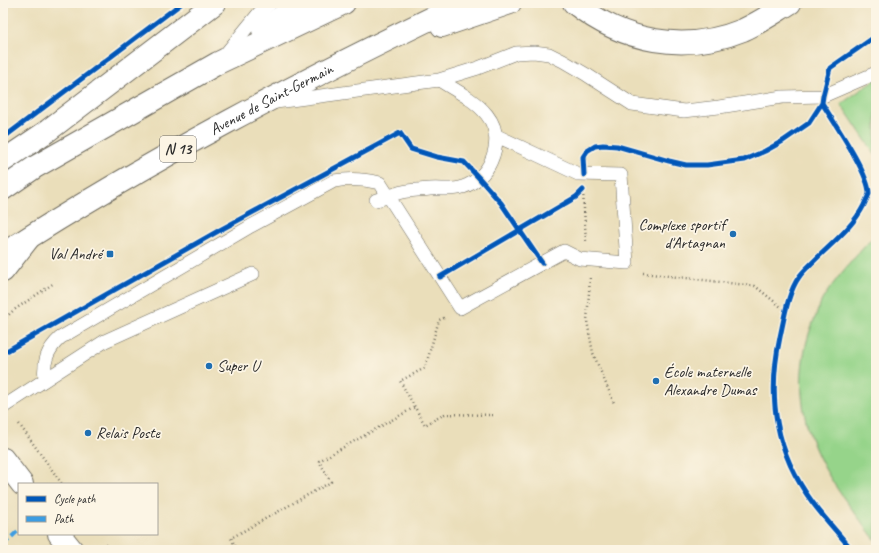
<svg xmlns="http://www.w3.org/2000/svg" width="879" height="553" font-family="Caveat,sans-serif">
<style>
.green{fill:#96d48a;stroke:#60805a}
.lines{fill:none;stroke-linecap:round;stroke-linejoin:round}
.lane-casing{stroke:#6e6a5d;stroke-width:14}
.street-casing{stroke:#6e6a5d;stroke-width:24}
.primary-casing{stroke:#6e6a5d;stroke-width:24}
.path{stroke:#6e6a5d;stroke-width:2.5;stroke-dasharray:1 3;stroke-linecap:butt}
.lane{stroke:#fff;stroke-width:13}
.street{stroke:#fff;stroke-width:22}
.primary{stroke:#fff;stroke-width:22}
.quiet{stroke:#3d9ce1;stroke-width:4;stroke-dasharray:8 4;stroke-linecap:butt}
.cycleway-casing{stroke:#fcf5e5;stroke-width:8}
.cycleway{stroke:#0057b8;stroke-width:5}
.poi-dot{fill:#1f6fb2;stroke:#fcf5e5;stroke-width:1.5}
.labels{text-anchor:middle;dominant-baseline:central;stroke-width:3.5;stroke-linejoin:round;paint-order:stroke}
.shield{fill:#fcf5e5;stroke:#6a6863;stroke-width:1}
.shield-label{font-size:15px;font-weight:bold;fill:#2b2b2b}
.street-label{font-size:16px;fill:#2b2b2b;stroke:#fcf5e5}
.poi-label{font-size:16px;fill:#2b2b2b;stroke:#fcf5e5;text-anchor:start}
</style>
<rect width="100%" height="100%" fill="#fcf5e5"/>
<filter id="ink" filterUnits="userSpaceOnUse"><feTurbulence type="fractalNoise" baseFrequency=".025" numOctaves="2"/><feDisplacementMap in="SourceGraphic" scale="8" xChannelSelector="R" yChannelSelector="G"/><feConvolveMatrix kernelMatrix="1 2 1 2 8 2 1 2 1" color-interpolation-filters="sRGB"/></filter>
<filter id="wash" filterUnits="userSpaceOnUse"><feTurbulence type="fractalNoise" baseFrequency=".012" numOctaves="4" result="noise"/><feDisplacementMap in="SourceGraphic" scale="16" xChannelSelector="R" yChannelSelector="G"/><feGaussianBlur stdDeviation="0.9" result="paint"/><feColorMatrix in="noise" values="0 0 0 0 0 0 0 0 0 0 0 0 0 0 0 0 0 1.4 0 .05"/><feComposite in="paint" operator="in"/></filter>
<g filter="url(#wash)">
<rect width="100%" height="100%" fill="#eadeba"/>
<path class="green" d="M876,79V156L841,104Z
M876,234V541C857,515 835,490 821,461C798,417 795,366 814,320C817,314 819,306 822,300C837,276 857,255 876,234Z"/>
</g>
<g filter="url(#ink)">
<g class="lines">
<defs>
<path id="lane" d="M223,57L259,13L271,3
M276,102L439,80L478,68L516,53L534,52L549,54L563,61L587,75L632,104L684,111L719,107L782,97L823,96L876,73
M376,200C385,198 394,194 402,192C411,190 421,190 430,189C441,188 452,191 463,187C475,183 486,173 491,161C510,117 470,99 439,80
M45,379C43,362 47,350 60,338L251,226L334,181C351,178 364,179 380,183L460,308L564,251L580,259L627,263L621,175L578,174L495,135
M3,407L105,341L253,274"/>
<path id="street" d="M3,161L46,132L215,3
M3,271L28,239
M3,459L22,484
M59,534L72,550"/>
<g id="primary">
<path d="M574,3C623,42 684,54 743,30C759,23 775,12 790,3"/>
<path d="M442,26L510,3"/>
<path d="M263,30L301,3"/>
<path d="M3,189L35,167L218,63L344,3"/>
<path id="s1" d="M3,254C150,159 305,79 463,3"/>
</g>
</defs>
<use href="#lane" class="lane-casing"/>
<use href="#street" class="street-casing"/>
<use href="#primary" class="primary-casing"/>
<path class="path" d="M351,160L400,133L411,149L437,157L464,162L466,165
M491,192L501,203L532,248
M583,192L586,241
M643,273L755,286L786,311
M590,278L587,321L593,353L614,403
M444,318L439,320L425,368L400,381L425,425L445,414L493,415
M3,320L14,310L54,283
M3,353L35,335
M19,424L62,484
M105,544L109,550
M237,550L231,538L331,482L319,461L415,407"/>
<use href="#lane" class="lane"/>
<use href="#street" class="street"/>
<use href="#primary" class="primary"/>
<path class="quiet" d="M3,545L19,530"/>
<defs>
<path id="cycleway" d="M822,103C833,121 870,175 869,194C868,197 865,202 864,205C853,227 831,244 814,261C809,266 803,271 799,277C788,292 784,319 780,337C767,398 775,452 813,503C825,519 839,534 852,550
M3,138L182,3
M584,175L583,157L587,151L595,146L603,145L617,146L669,161L686,165H707L744,160L765,151L783,141L809,123L822,103L823,96L830,68L876,36
M440,277L576,197L583,190
M3,353L220,230L400,133L411,149L437,157L464,162L479,178L501,203L542,263"/>
</defs>
<use href="#cycleway" class="cycleway-casing"/>
<use href="#cycleway" class="cycleway"/>
</g>
</g>
<g class="poi-dot">
<circle cx="733" cy="234" r="4"/>
<rect x="106" y="250" width="8" height="8" rx="2"/>
<circle cx="209" cy="366" r="4"/>
<circle cx="656" cy="381" r="4"/>
<circle cx="88" cy="433" r="4"/>
</g>
<g class="labels">
<rect class="shield" x="160" y="136" width="36" height="26" rx="3"/>
<g class="shield-label">
<text x="178" y="149">N 13</text>
</g>
<g class="street-label">
<text stroke="none"><textPath href="#s1" startOffset="310">Avenue de Saint-Germain</textPath></text>
</g>
<g class="poi-label">
<text x="725" y="225" text-anchor="end">Complexe sportif<tspan x="725" dy="18">d'Artagnan</tspan></text>
<text x="102" y="254" text-anchor="end">Val André</text>
<text x="217" y="366">Super U</text>
<text x="664" y="372">École maternelle<tspan x="664" dy="18">Alexandre Dumas</tspan></text>
<text x="96" y="433">Relais Poste</text>
</g>
</g>
<rect width="879" height="553" fill="none" stroke="#fcf5e5" stroke-width="16"/>
<rect x="18" y="483" width="140" height="52" fill="#fcf5e5" stroke="#a8a49b"/>
<rect x="26" y="496" width="20" height="6" fill="#0057b8" stroke="#a8a49b"/>
<text x="54" y="503" font-size="12" fill="#2b2b2b">Cycle path</text>
<rect x="26" y="516" width="20" height="6" fill="#3d9ce1" stroke="#a8a49b"/>
<text x="54" y="523" font-size="12" fill="#2b2b2b">Path</text>
</svg>
